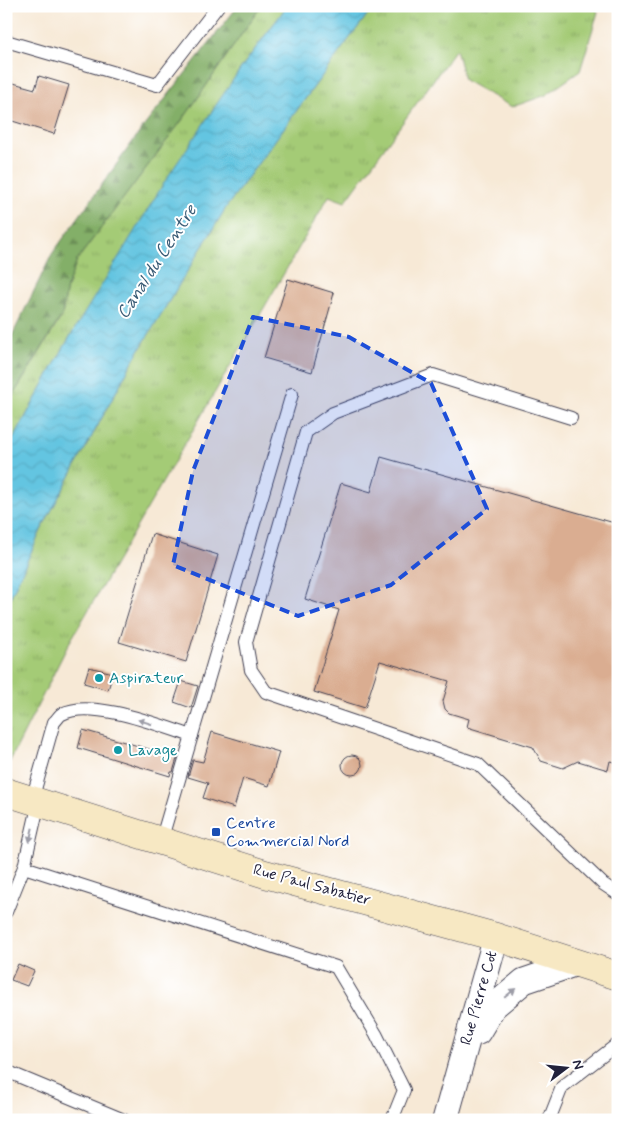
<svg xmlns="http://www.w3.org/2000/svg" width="624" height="1126" font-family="Mynerve,sans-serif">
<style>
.grass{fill:url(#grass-tufts);stroke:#637658}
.forest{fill:url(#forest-firs);stroke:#526851}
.water{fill:url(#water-waves);stroke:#42748e}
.building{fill:#daad91}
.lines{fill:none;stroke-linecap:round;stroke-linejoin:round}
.lane-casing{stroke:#424052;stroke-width:14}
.street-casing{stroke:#424052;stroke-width:27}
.secondary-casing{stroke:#424052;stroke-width:29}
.lane{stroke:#fff;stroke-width:12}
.street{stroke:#fff;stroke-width:25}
.secondary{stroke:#f7e8c3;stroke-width:28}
.oneway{fill:#9c9ca7}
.marked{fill:#1d4ed8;fill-opacity:0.2;stroke:#1d4ed8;stroke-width:4;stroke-dasharray:10 6;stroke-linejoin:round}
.culture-dot{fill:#0f9aa8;stroke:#fff;stroke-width:2}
.transit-dot{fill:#1a4fb4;stroke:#fff;stroke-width:2}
.labels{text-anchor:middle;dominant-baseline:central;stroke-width:4;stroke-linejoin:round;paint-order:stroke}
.culture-label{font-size:16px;fill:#0d838f;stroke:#fff;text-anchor:start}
.transit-label{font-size:16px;fill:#164399;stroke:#fff;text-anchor:start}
.street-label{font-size:16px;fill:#22223b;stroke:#fff}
.water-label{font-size:18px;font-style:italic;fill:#395b75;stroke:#fff}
</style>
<defs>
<pattern id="grass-tufts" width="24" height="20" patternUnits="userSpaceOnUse" patternTransform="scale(1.25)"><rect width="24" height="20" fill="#a4cb76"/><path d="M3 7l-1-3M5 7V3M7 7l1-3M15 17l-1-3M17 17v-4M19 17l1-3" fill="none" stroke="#8dae67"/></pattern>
<pattern id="forest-firs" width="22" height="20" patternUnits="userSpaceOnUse" patternTransform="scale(1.25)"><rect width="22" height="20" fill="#83af67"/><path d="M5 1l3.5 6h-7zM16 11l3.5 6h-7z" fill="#6b8e56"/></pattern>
<pattern id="water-waves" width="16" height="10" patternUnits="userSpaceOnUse" patternTransform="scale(1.25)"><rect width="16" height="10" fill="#63c5e1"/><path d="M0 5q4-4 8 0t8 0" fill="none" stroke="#56a9c2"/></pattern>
</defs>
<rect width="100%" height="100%" fill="#fff"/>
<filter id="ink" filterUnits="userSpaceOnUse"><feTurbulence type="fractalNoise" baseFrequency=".02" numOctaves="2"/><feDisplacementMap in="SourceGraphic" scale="10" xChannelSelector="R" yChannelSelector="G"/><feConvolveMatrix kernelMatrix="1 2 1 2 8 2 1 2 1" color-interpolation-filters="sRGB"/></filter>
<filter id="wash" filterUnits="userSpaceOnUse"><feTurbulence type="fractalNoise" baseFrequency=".0096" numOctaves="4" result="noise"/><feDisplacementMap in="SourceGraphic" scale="20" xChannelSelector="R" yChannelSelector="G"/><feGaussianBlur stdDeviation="1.12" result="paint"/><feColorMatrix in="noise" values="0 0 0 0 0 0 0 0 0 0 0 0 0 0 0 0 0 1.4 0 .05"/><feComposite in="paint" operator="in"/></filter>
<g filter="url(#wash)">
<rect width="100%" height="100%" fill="#f7e9d6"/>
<path class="grass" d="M261,6H287L241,68L68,340L6,452V407L62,316L67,287L77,260L186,115Z
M374,6H594L598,12L580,71L546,95L512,107L464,80L456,49L345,202L329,196L68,645L9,763H6V607L43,526L135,357L227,206L346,43Z"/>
<path class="forest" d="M238,6H261L186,115L77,260L67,287L62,315L6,407V348L52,254L144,126Z"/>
<path class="water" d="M287,6H374L346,43L227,206L135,357L43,526L6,607V452L68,340L167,178L241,68Z"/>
<g id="blocks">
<path class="building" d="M39,76L69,85L54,134L6,119V81L35,89Z
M288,279L334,293L312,372L264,358Z
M381,457L618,524V763L610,761L608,770L578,761L563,768L541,761L533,747L467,727L469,719L449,713L445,709L443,701L449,681L380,661L365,708L314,692L339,610L305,599L341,483L371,492Z
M152,534L218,555L186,662L119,642Z
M89,667L113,673L108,690L84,683Z
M181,681L198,686L191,708L174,702Z
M83,730L159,752L160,750L178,755L173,772H171L170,776L78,748Z
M212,732L279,752L269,786L243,778L234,808L203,798L208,783L188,777L193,760L203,762Z
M342 765a10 10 0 1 1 20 0a10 10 0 1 1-20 0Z
M18,964L34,971L27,986L11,980Z"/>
</g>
</g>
<g filter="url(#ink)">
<use href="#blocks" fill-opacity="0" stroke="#424052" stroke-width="1"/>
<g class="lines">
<defs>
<path id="lane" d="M6,41L157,85L218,6
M571,418L433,375L333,413L306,432L246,642L251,670L266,692L478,764L603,884L618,894
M32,800L54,722C57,720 59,715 62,714C91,698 161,726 192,736
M161,841L292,394
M24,867L336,967L376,1034L404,1090L392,1120
M6,912L24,867L39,802
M6,1071L124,1120
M549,1120L562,1087L615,1046H618"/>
<path id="street" d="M478,1032L493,1007L524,981L577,963
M445,1120L496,937"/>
<path id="secondary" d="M6,792L265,874L496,937L618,976"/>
</defs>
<use href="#lane" class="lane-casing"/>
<use href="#street" class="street-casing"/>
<use href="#secondary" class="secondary-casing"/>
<use href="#lane" class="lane"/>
<use href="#street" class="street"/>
<use href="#secondary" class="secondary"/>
</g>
<defs><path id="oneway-solid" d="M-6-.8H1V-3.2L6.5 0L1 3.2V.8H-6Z" transform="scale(1.25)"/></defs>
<g class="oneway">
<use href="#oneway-solid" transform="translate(145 722) rotate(-163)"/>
<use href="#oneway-solid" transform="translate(31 835) rotate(103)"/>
<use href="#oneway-solid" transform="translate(510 993) rotate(-39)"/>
</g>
</g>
<path class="marked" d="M253,317L349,337L431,383L487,509L391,585L298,616L173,565L193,471Z"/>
<g class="culture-dot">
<circle cx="99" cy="678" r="5"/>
<circle cx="118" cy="750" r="5"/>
</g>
<rect class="transit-dot" x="211" y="827" width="10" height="10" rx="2.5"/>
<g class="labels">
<g class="culture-label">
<text x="109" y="678">Aspirateur</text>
<text x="128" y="750">Lavage</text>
</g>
<g class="transit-label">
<text x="226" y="823">Centre<tspan x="226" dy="18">Commercial Nord</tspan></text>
</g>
<g class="street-label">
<text transform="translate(312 885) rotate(15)">Rue Paul Sabatier</text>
<text transform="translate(479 998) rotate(-74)">Rue Pierre Cot</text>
</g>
<g class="water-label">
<text transform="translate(157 262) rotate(-57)">Canal du Centre</text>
</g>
</g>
<rect width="624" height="1126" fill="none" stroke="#fff" stroke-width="25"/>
<g transform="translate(566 1068) rotate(74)" stroke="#ffffff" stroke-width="4" paint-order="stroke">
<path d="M0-4L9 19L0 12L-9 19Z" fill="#22223b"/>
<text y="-8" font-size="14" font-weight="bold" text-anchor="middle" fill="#22223b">N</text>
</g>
</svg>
